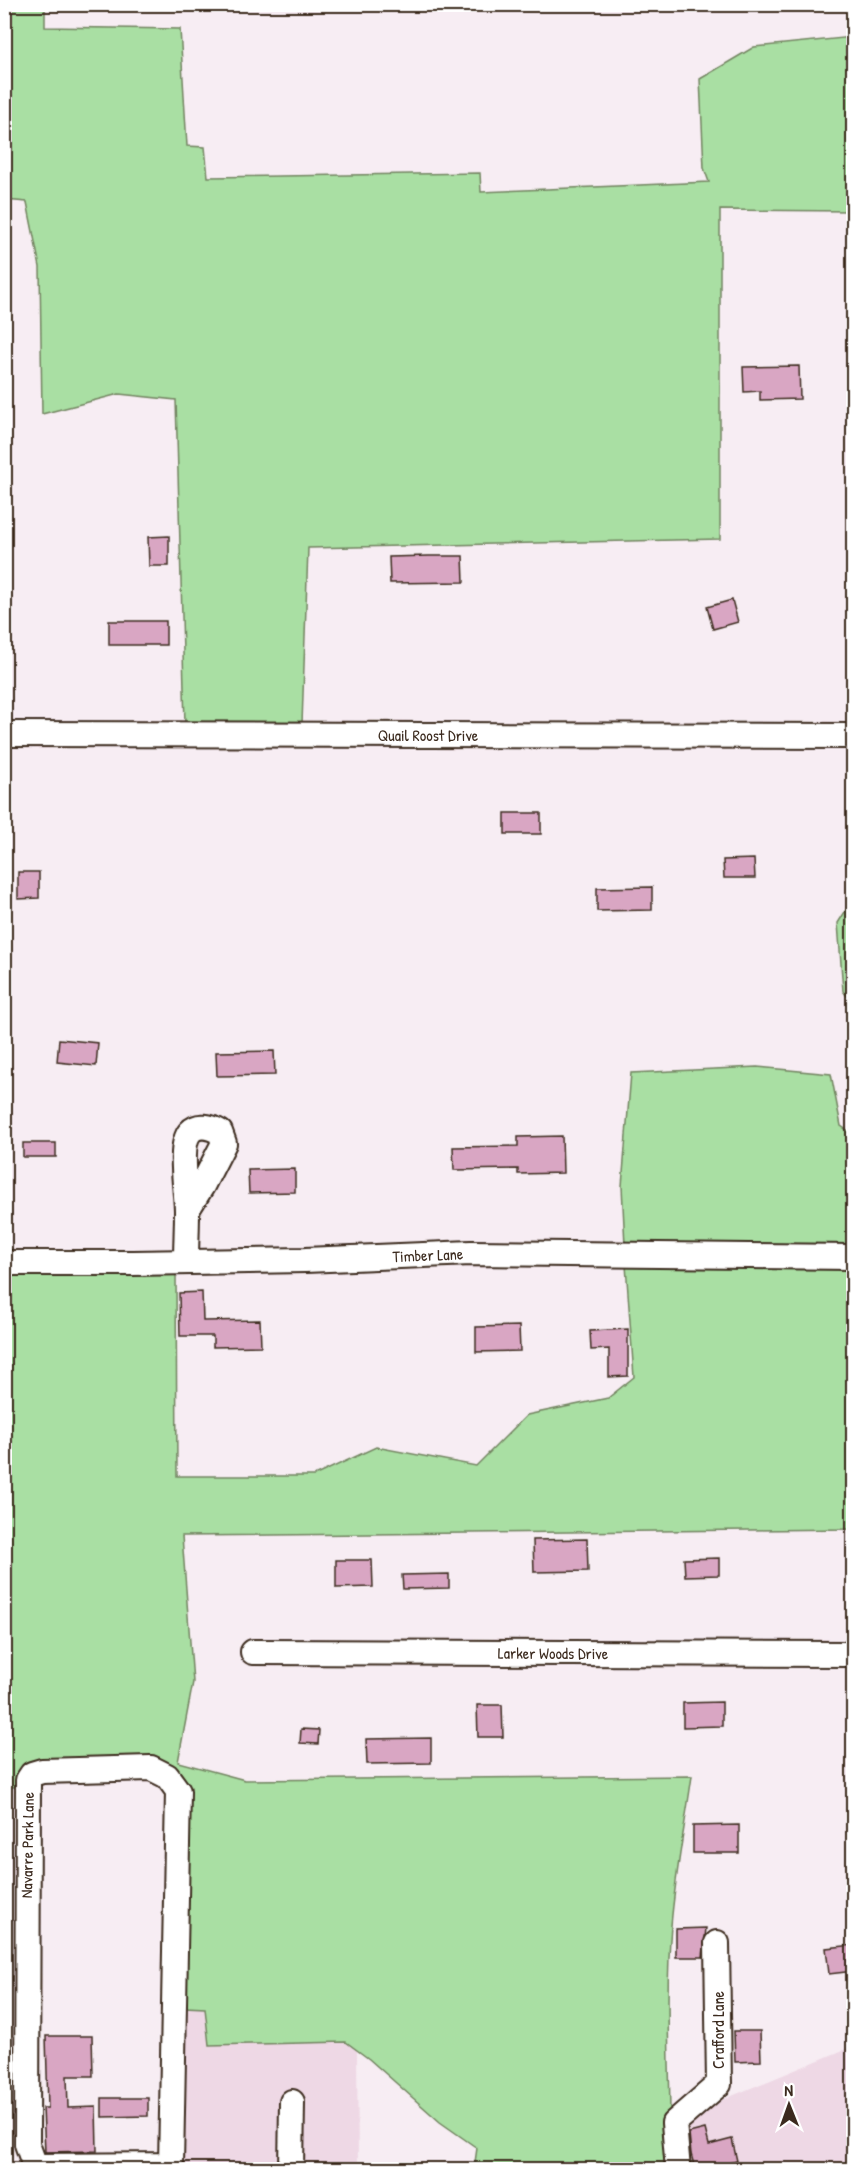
<svg xmlns="http://www.w3.org/2000/svg" width="858" height="2174" font-family="'Patrick Hand',sans-serif">
<style>
.built{fill:#eed8e5}
.green{fill:#a9dfa3;stroke:#728460;stroke-width:1.5}
.building{fill:#d9a6c3;stroke:#3b2a1e;stroke-width:1.5}
.lines{fill:none;stroke-linecap:round;stroke-linejoin:round}
.minor-casing{stroke:#3b2a1e;stroke-width:28}
.minor{stroke:#fff;stroke-width:24}
.labels{text-anchor:middle;dominant-baseline:central;stroke-width:4.5;stroke-linejoin:round;paint-order:stroke}
.street-label{font-size:16px;fill:#3b2a1e;stroke:#fff}
</style>
<rect width="100%" height="100%" fill="#f7edf3"/>
<filter id="ink" filterUnits="userSpaceOnUse"><feTurbulence type="fractalNoise" baseFrequency=".0167" numOctaves="2"/><feDisplacementMap in="SourceGraphic" scale="12" xChannelSelector="R" yChannelSelector="G"/><feConvolveMatrix kernelMatrix="1 2 1 2 8 2 1 2 1" color-interpolation-filters="sRGB"/></filter>
<g filter="url(#ink)">
<path class="built" d="M185,2007H205L210,2045L346,2042L357,2050L358,2169L183,2170Z
M853,2046V2168L687,2169L684,2128L710,2105Z"/>
<path class="green" d="M4,5H45V27L180,29L187,146L205,147L208,177L480,173L481,192L709,182L704,168L700,79L754,47L853,37V211L720,210V539L308,548L302,724H185L176,400L119,394L42,414L40,267L27,202L5,200Z
M853,899L854,1001H851L843,991L838,923Z
M757,1067L831,1074L841,1126L853,1134V1247L625,1245L622,1186L631,1073Z
M626,1265L853,1267V1529L182,1536L193,1682L178,1762L245,1780L692,1776C685,1825 675,1876 671,1926C664,2007 672,2088 670,2169H474L477,2148L440,2122L369,2059L346,2042L209,2045L205,2008L185,2007L187,1791L154,1759L19,1787H5V1273L176,1272L177,1476H314L376,1447L476,1466L527,1415L608,1398L634,1377Z"/>
<path class="building" d="M799,366L800,399L760,400V391L744,392L743,367Z
M169,536V566H149L148,537Z
M429,556H463L464,582L390,583L389,557Z
M732,600L738,622L713,629L707,607Z
M109,621H166V645H109Z
M505,813H541V834H505Z
M754,859L755,878H724L723,860Z
M18,872H39V898L18,899Z
M652,887V910L597,911V888Z
M59,1039L98,1043L96,1066L57,1062Z
M274,1051L275,1075L217,1076L216,1052Z
M562,1136L563,1173L518,1174V1169L454,1170L453,1147L518,1146V1137Z
M23,1143H56V1157H23Z
M295,1169V1192L249,1193L248,1170Z
M202,1292L203,1321L260,1320L261,1346L213,1347V1336H180L179,1293Z
M519,1326L520,1351L476,1352V1327Z
M628,1329V1376L609,1377V1349L591,1350L590,1331Z
M587,1539L588,1571L534,1572L533,1540Z
M719,1558V1575L685,1576L684,1559Z
M336,1560H372L373,1587L336,1588Z
M449,1574V1588L403,1589L402,1575Z
M722,1702V1726L683,1727V1703Z
M477,1705H502L503,1737H478Z
M301,1729L319,1730L318,1744L300,1743Z
M431,1738V1763L367,1764L366,1739Z
M739,1825V1853H693V1826Z
M706,1928L703,1957H676V1929Z
M854,1945V1971L829,1974L826,1948Z
M734,2031H760L761,2061L735,2062Z
M46,2036H92L93,2076H67L68,2108L96,2107L97,2151L45,2152L43,2108H48Z
M102,2098H148V2116L102,2117Z
M705,2129L709,2145L732,2139L737,2161L702,2169H695L691,2154L689,2133Z"/>
<g class="lines">
<defs>
<g id="minor">
<path id="s1" d="M4,734L854,736"/>
<path d="M186,1262C186,1245 187,1228 187,1211C187,1193 178,1146 190,1132C198,1123 211,1127 220,1132L224,1143L202,1186L187,1210"/>
<path id="s2" d="M4,1263H133L305,1260L471,1253L854,1257"/>
<path id="s3" d="M253,1652L854,1654"/>
<path d="M151,1768L167,1776L178,1791L171,2165L35,2166L27,2144L28,1780L32,1774L42,1771Z"/>
<path d="M291,2170L292,2102"/>
<path d="M678,2170L674,2123L719,2084L717,1943"/>
</g>
</defs>
<use href="#minor" class="minor-casing"/>
<use href="#minor" class="minor"/>
</g>
</g>
<g class="labels">
<g class="street-label">
<text stroke="none"><textPath href="#s1" startOffset="424">Quail Roost Drive</textPath></text>
<text stroke="none"><textPath href="#s2" startOffset="424">Timber Lane</textPath></text>
<text stroke="none"><textPath href="#s3" startOffset="300">Larker Woods Drive</textPath></text>
<text transform="translate(27 1845) rotate(-89)">Navarre Park Lane</text>
<text transform="translate(718 2030) rotate(-90)">Crafford Lane</text>
</g>
</g>
<rect width="858" height="2174" fill="none" stroke="#fff" stroke-width="24"/>
<rect x="12" y="12" width="834" height="2150" fill="none" stroke="#3b2a1e" stroke-width="2" filter="url(#ink)"/>
<g transform="translate(789 2105) rotate(359)" stroke="#ffffff" stroke-width="4.5" paint-order="stroke">
<path d="M0-4.5L10 22L0 15L-10 22Z" fill="#3b2a1e"/>
<text y="-9" font-size="16" font-weight="bold" text-anchor="middle" fill="#3b2a1e">N</text>
</g>
</svg>
